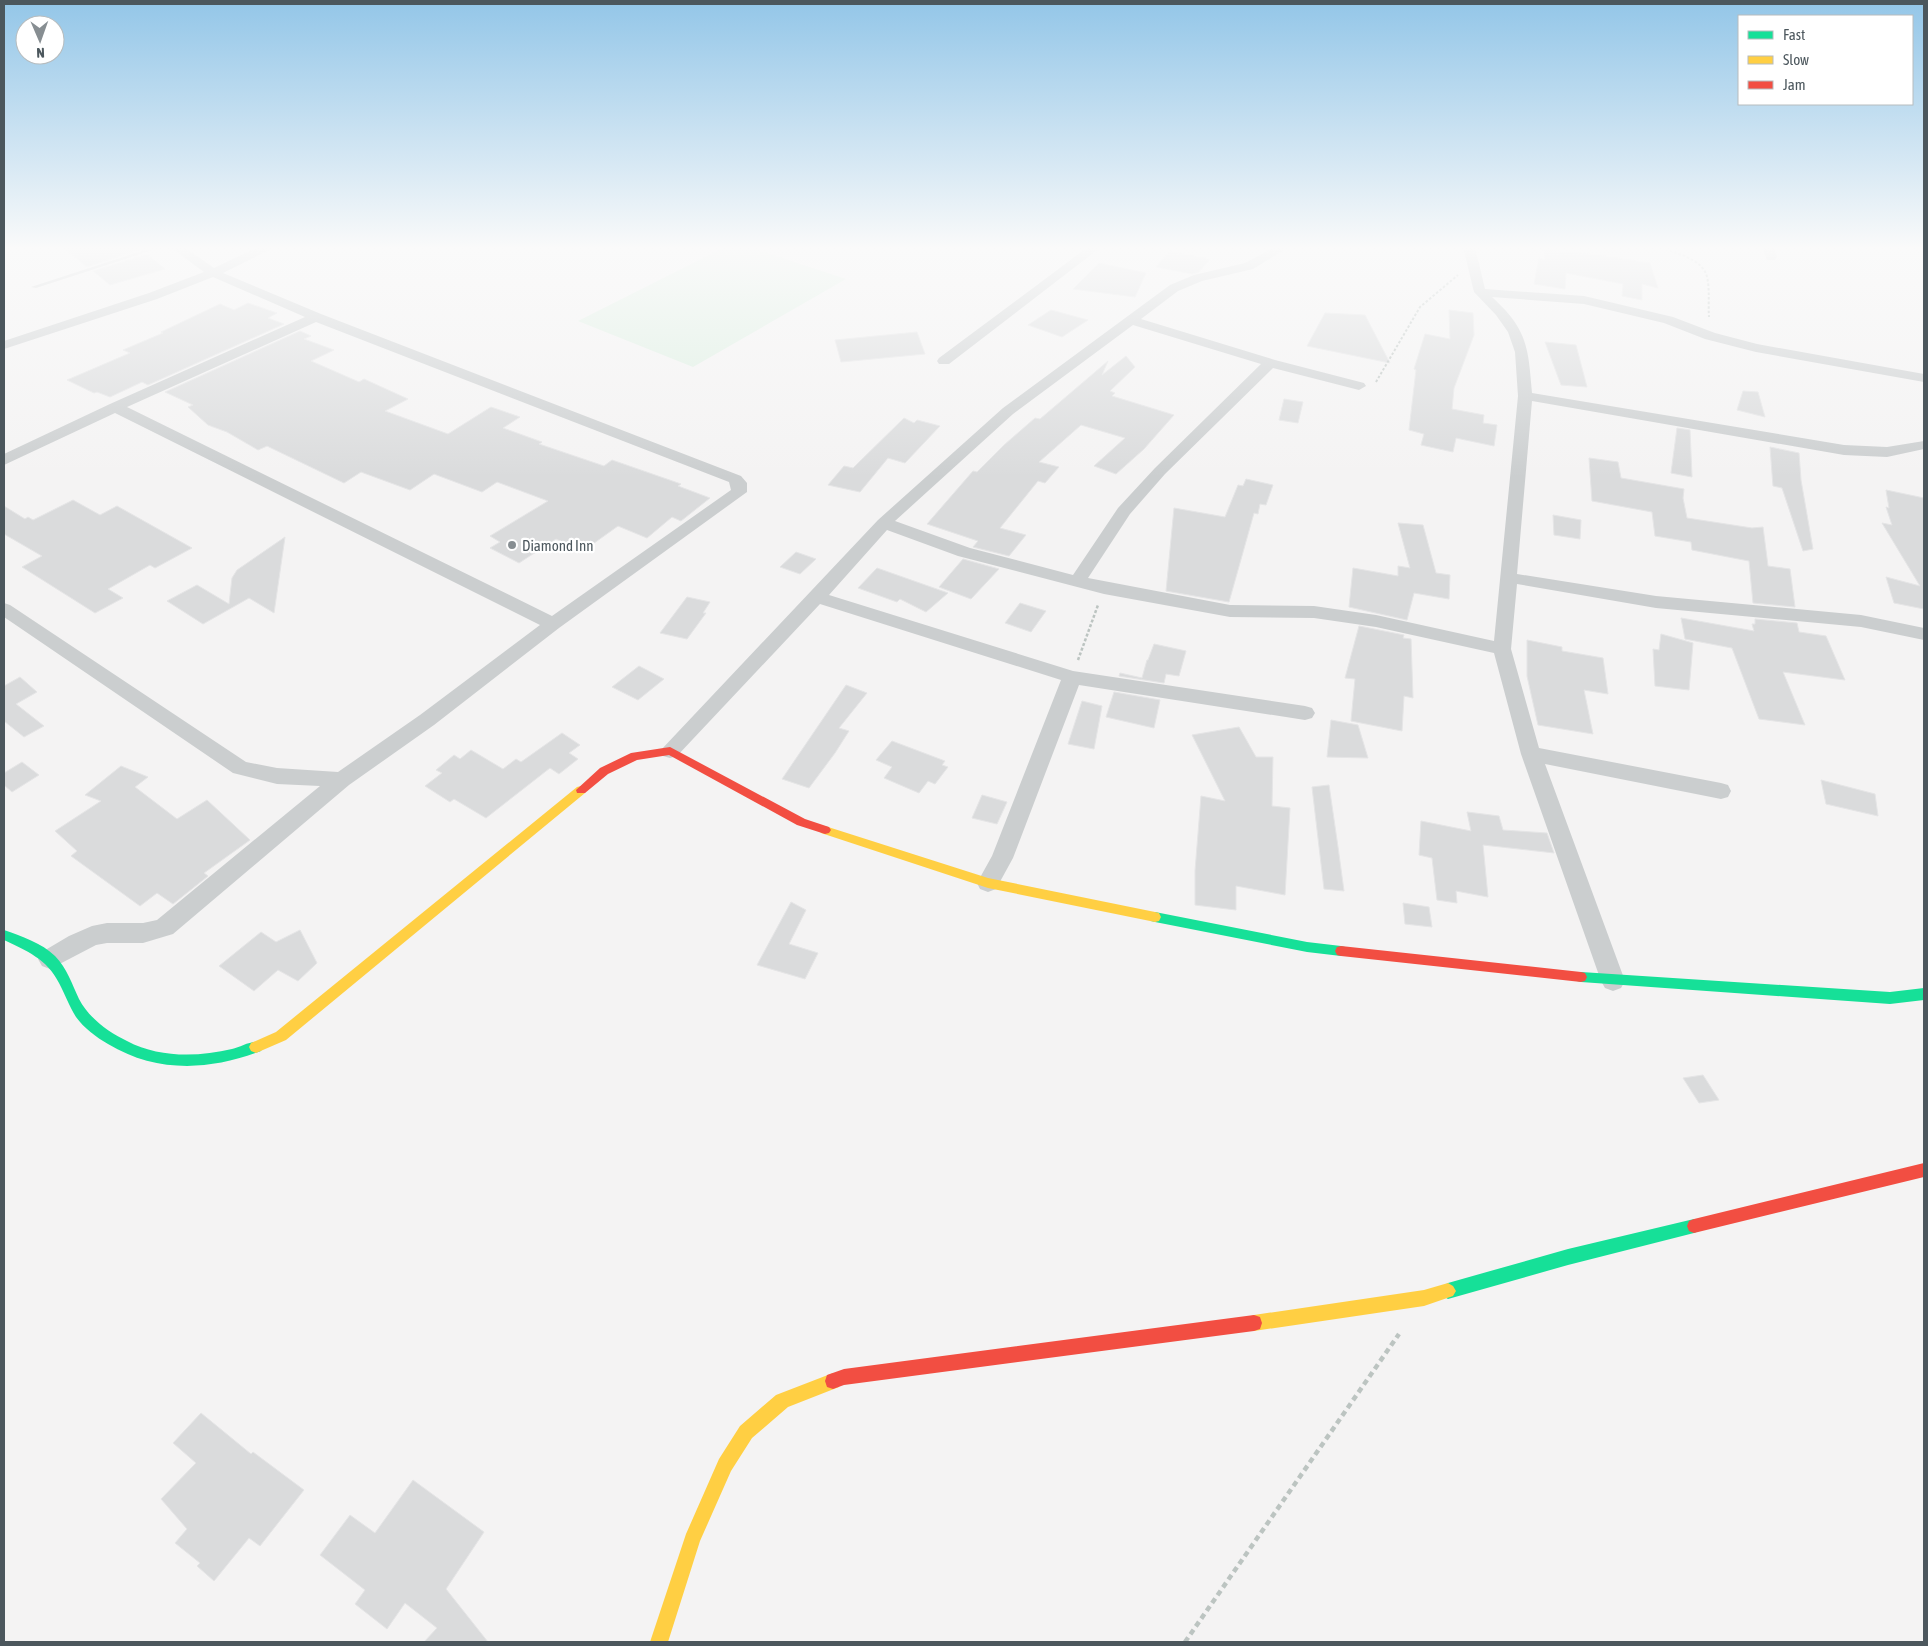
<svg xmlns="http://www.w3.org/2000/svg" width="1928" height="1646" font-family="'Asap Condensed',sans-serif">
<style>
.green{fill:#dcefe1}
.building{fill:#dadbdc;stroke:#e5e5e6}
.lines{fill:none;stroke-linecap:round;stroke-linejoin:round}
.path-far2{stroke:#bcc4c1;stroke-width:2;stroke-dasharray:2.5 2;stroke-linecap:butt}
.path-far1{stroke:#bcc4c1;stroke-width:2.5;stroke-dasharray:3 2;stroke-linecap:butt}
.path{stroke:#bcc4c1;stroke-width:4.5;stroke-dasharray:5.5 4;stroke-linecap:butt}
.lane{fill:#cbcecf;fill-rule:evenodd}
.street{fill:#cbcecf;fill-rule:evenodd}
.fast{fill:#16e098;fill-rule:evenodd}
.slow{fill:#ffcf43;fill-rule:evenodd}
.jam{fill:#f24e42;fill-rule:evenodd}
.poi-dot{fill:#878e92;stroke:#fff;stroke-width:2}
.labels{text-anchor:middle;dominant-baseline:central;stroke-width:4.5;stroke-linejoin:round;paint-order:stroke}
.far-poi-label{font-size:15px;fill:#4c575d;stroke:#fff;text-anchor:start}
</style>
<rect width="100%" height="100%" fill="#f4f3f3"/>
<path class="green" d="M725,247H749L846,279L693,367L578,321Z"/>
<path class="building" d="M62,247H139L142,249L87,267Z
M1543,250L1592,254L1650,263L1658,288L1642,284V300L1622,296L1623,284L1566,273L1565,289L1534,284L1539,258L1545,259Z
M1170,251L1210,259L1199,272L1192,274L1156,267Z
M147,254L165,269L110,285L93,271Z
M1099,263L1146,273L1135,297L1073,289Z
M248,303L277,313L268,318L284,324L148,385L142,382L110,397L97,392L94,393L67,380L130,353L123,350L163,333L161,332L220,304L234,310Z
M1051,310L1088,320L1062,337L1028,325Z
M1449,310L1473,313L1474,335L1454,388L1452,409L1484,415L1483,423L1497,425L1494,446L1456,438L1453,452L1421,445L1424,434L1409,430L1416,370L1414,369L1425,334L1450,339Z
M1325,313L1365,315L1390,363L1307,346Z
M300,331L311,336L304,339L334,350L311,361L359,382L364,379L408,399L385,411L448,434L491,407L520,417L503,428L542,442L539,444L604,466L612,460L681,484L678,486L710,498L681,521L672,517L647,538L618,526L583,551L556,539L519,563L490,548L500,542L490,536L548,501L497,482L482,492L434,474L410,490L361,472L344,483L267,446L258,450L227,432L208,425L188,407L193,405L165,392Z
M917,332L925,354L841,362L835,340Z
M1545,342L1576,345L1587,387L1561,385Z
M1126,356L1135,367L1110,391L1115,393L1112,396L1174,415L1144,449L1116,474L1094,466L1125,438L1081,425L1039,462L1059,467L1045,483L1038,481L1000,528L1026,535L1009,556L973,547L978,541L927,524L973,471L977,472L1004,445L1035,418L1040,419L1108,361L1102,375Z
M1743,391L1758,392L1765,417L1737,410Z
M1284,399L1303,402L1298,423L1279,420Z
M904,418L914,423L917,420L940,426L905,463L888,458L860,492L828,485L844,466L853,468Z
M1677,428L1690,430L1692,477L1671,473Z
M1770,447L1799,453L1801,480L1813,549L1803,551L1782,488L1773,486Z
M1589,458L1618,462L1621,478L1684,489L1683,498L1687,518L1752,528L1763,527L1768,566L1790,569L1795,607L1753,603L1749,561L1692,550L1691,542L1655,536L1652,512L1592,501Z
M1246,479L1273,485L1266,505L1260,504L1258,514L1254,513L1229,602L1166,591L1174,508L1225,517L1238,485L1243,486Z
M1886,490L1924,498V609L1894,603L1886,577L1920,586L1882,523L1892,525L1886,507L1889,508Z
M73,500L100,515L117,506L192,548L155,568L150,565L108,589L123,598L95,613L22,567L42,556L4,534V506L25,519L28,517L33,520Z
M1553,515L1581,520L1580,539L1554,535Z
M1398,523L1423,525L1436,573L1450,575L1449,599L1414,593L1407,620L1349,607L1353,568L1398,576V566L1410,568Z
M285,537L274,613L249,598L203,624L167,601L197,585L229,604L232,578L237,570Z
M796,552L816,559L800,574L780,567Z
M963,559L999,569L971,599L939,587Z
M877,568L948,593L926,612L900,599L897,602L858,588Z
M687,597L710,602L703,613H706L687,639L660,633Z
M1020,603L1046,611L1031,632L1005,623Z
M1681,618L1754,631L1752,624H1755V619L1797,623L1799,632L1826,636L1845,680L1783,672L1805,725L1759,719L1732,648L1685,639Z
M1359,626L1404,635L1403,638L1411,639L1413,698L1404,696L1402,731L1351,721L1355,679L1345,678Z
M1661,634L1693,643L1689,690L1655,686L1653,649L1659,650Z
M1527,640L1562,647V651L1603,658L1608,694L1584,690L1593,734L1538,725L1527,676Z
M1154,644L1186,651L1179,676L1166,674L1164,683L1119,676L1120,673L1142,678L1147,660H1148Z
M639,666L664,679L638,700L612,687Z
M20,677L37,692L16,704L44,726L24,737L4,721V686Z
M846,685L867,693L839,728L849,731L835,753L809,788L782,779Z
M1114,692L1160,700L1154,728L1106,717Z
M1082,701L1102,706L1094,749L1068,744Z
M1331,720L1358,725L1368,758L1327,757Z
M1239,727L1256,757H1273L1272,806L1290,808L1285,895L1236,886V910L1195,905V871L1201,796L1225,801L1192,735Z
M562,733L580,745L569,753L578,759L559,774L550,768L486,818L454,799L450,802L425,786L442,773L436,770L454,755L460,759L471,750L503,769L516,759L521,762Z
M892,741L945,761L942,765L948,767L935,784L928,781L919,793L884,778L892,767L876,760Z
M22,762L39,775L12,792L4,785V773Z
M121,766L148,777L135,787L177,819L207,800L250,840L204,873L208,876L173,904L157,893L140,906L71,856L77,851L55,831L101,801L85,795Z
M1821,780L1875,794L1878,816L1826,804Z
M1329,785L1338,847L1344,891L1324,889L1312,787Z
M982,795L1007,802L997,824L972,818Z
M1467,812L1499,816L1503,830L1547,833L1554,853L1483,845L1488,897L1456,891L1457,903L1437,900L1432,858L1419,855L1421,821L1471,831Z
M791,902L806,910L789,944L818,953L805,979L757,965Z
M1403,903L1429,907L1432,927L1405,924Z
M300,930L317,963L298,981L278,970L254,991L219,966L261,932L276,942Z
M1703,1075L1719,1100L1699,1103L1683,1078Z
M201,1413L251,1454L253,1452L304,1490L260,1546L249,1538L214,1581L197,1566L200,1563L175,1543L187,1529L161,1499L196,1463L173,1443Z
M413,1480L484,1532L446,1589L488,1642H424L437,1628L405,1603L387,1629L355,1604L365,1590L320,1555L350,1515L375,1533Z"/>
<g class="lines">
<path class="path-far2" d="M1657,247C1672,252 1703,258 1707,277C1710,289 1708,304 1709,317
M1376,382L1420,307L1458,275"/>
<path class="path-far1" d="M1078,660L1098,605"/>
<path class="path" d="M1185,1642L1399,1334"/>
<path class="lane" d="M154,247H162L36,288L31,287Z"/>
<path class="street" d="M170,247H184L214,268L258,247H273L271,249L223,273L321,314L741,476L747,483V492L559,628L434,725L349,785L173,934L143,943H107L96,945L50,969L42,966L38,959L42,952L69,936L92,926L107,923H143L157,920L320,786L277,784L233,773L4,617V603L10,605L246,762L277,768L338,772L420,715L540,625L115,413L4,465V454L110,404L305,317L213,277L157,299L4,349V341L149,293L204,272ZM316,322L729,482L731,490L552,616L127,407Z
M1088,247H1101L949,364H939L937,361L939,358Z
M1275,247H1289L1253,269L1202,281L1178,291L1141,319L1275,360L1364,383L1366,386L1359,390L1273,368L1165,474L1130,514L1088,578L1230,605L1314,606L1376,615L1494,641L1518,396L1515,352L1508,332L1496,315L1474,292L1463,247H1475L1485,289L1584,296L1673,317L1715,333L1757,344L1924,374V382L1756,352L1705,339L1664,323L1584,304L1492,297C1528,330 1528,347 1532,393L1844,445L1887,447L1924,441V449L1887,457L1844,455L1532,401L1517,574L1656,596L1861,615L1924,628V640L1861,627L1656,608L1517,584L1511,649L1539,748L1721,783L1728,785L1731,791L1728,797L1721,799L1545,764L1625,981L1621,988L1613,991L1605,988L1601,981L1521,754L1494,653L1376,627L1314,618L1230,617L1104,594L958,556L887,530L829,595L1073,671L1305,706L1312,708L1315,713L1312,718L1305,720L1079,685L1013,858L996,889L988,892L980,889L977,883L992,856L1061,680L820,604L677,756L670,758L663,756L660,751L878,520L1003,408L1170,285L1194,275L1245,263ZM1133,325L1261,364L1155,468L1118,508L1073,575L970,548L895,521L1013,414Z
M1762,247H1774L1777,257L1775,260H1767Z"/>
<path class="fast" d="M1155,912L1307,942L1341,946L1345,947L1347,951L1345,955L1341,956L1307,952L1155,922L1151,921L1149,917L1151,913Z
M4,930C21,936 42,943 55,956C67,968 72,984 79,999C89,1018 108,1032 127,1041C159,1058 198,1057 232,1049C241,1047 252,1039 261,1043L263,1047L261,1051C209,1071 156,1073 108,1044C96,1037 84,1028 76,1017C69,1006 65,994 59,983C47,959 27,951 4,940Z
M1581,972L1890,992L1924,988V1000L1890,1004L1581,982L1577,981L1575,977L1577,973Z
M1694,1219L1699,1221L1701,1226L1699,1231L1694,1233L1568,1265L1448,1299L1443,1296L1440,1291L1443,1286L1448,1283L1568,1249Z"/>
<path class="slow" d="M581,786L585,787L586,790L585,793L286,1040L256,1053L251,1051L249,1047L251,1043L276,1032L577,787Z
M825,826L988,878L1155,912L1159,913L1161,917L1159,921L1155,922L988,888L821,833L819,830L821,827Z
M1448,1283L1453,1286L1456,1291L1453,1296L1424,1306L1254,1331L1248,1329L1246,1323L1248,1317L1254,1315L1424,1290Z
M833,1373L839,1375L841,1381L839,1387L788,1407L752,1438L731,1471L700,1541L668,1642H650L686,1534L719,1459L740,1426L776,1395Z"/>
<path class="jam" d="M670,747L805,819L829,827L831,830L829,833L825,834L797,825L669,755L637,760L608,774L585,793H577L576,790L600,768L631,753Z
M1341,946L1581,972L1585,973L1587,977L1585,981L1581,982L1341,956L1337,955L1335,951L1337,947Z
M1924,1163V1177L1694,1233L1689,1231L1687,1226L1689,1221L1694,1219Z
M1254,1315L1260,1317L1262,1323L1260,1329L1254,1331L844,1385L833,1389L827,1387L825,1381L827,1375L844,1369Z"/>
</g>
<linearGradient id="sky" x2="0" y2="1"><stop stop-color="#93c6e8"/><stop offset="0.52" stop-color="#fafafa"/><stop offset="1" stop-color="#fafafa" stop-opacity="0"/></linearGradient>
<rect width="1928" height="477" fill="url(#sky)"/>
<circle class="poi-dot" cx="512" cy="545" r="5"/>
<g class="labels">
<g class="far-poi-label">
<text x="522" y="545">Diamond Inn</text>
</g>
</g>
<rect width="1928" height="1646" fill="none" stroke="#4c575d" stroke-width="10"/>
<rect x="1738" y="15" width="175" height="90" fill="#ffffff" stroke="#b7bcbe"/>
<rect x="1748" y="31" width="25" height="8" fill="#16e098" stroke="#b7bcbe"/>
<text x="1783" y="40" font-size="15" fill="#4c575d">Fast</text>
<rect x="1748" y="56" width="25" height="8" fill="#ffcf43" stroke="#b7bcbe"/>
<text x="1783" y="65" font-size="15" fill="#4c575d">Slow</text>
<rect x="1748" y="81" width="25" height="8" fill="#f24e42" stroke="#b7bcbe"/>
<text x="1783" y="90" font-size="15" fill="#4c575d">Jam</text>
<g transform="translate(40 40) rotate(178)"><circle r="24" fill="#ffffff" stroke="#b7bcbe"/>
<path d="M0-4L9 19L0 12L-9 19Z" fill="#878e92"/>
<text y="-8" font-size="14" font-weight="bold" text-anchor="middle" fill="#4c575d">N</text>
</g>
</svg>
